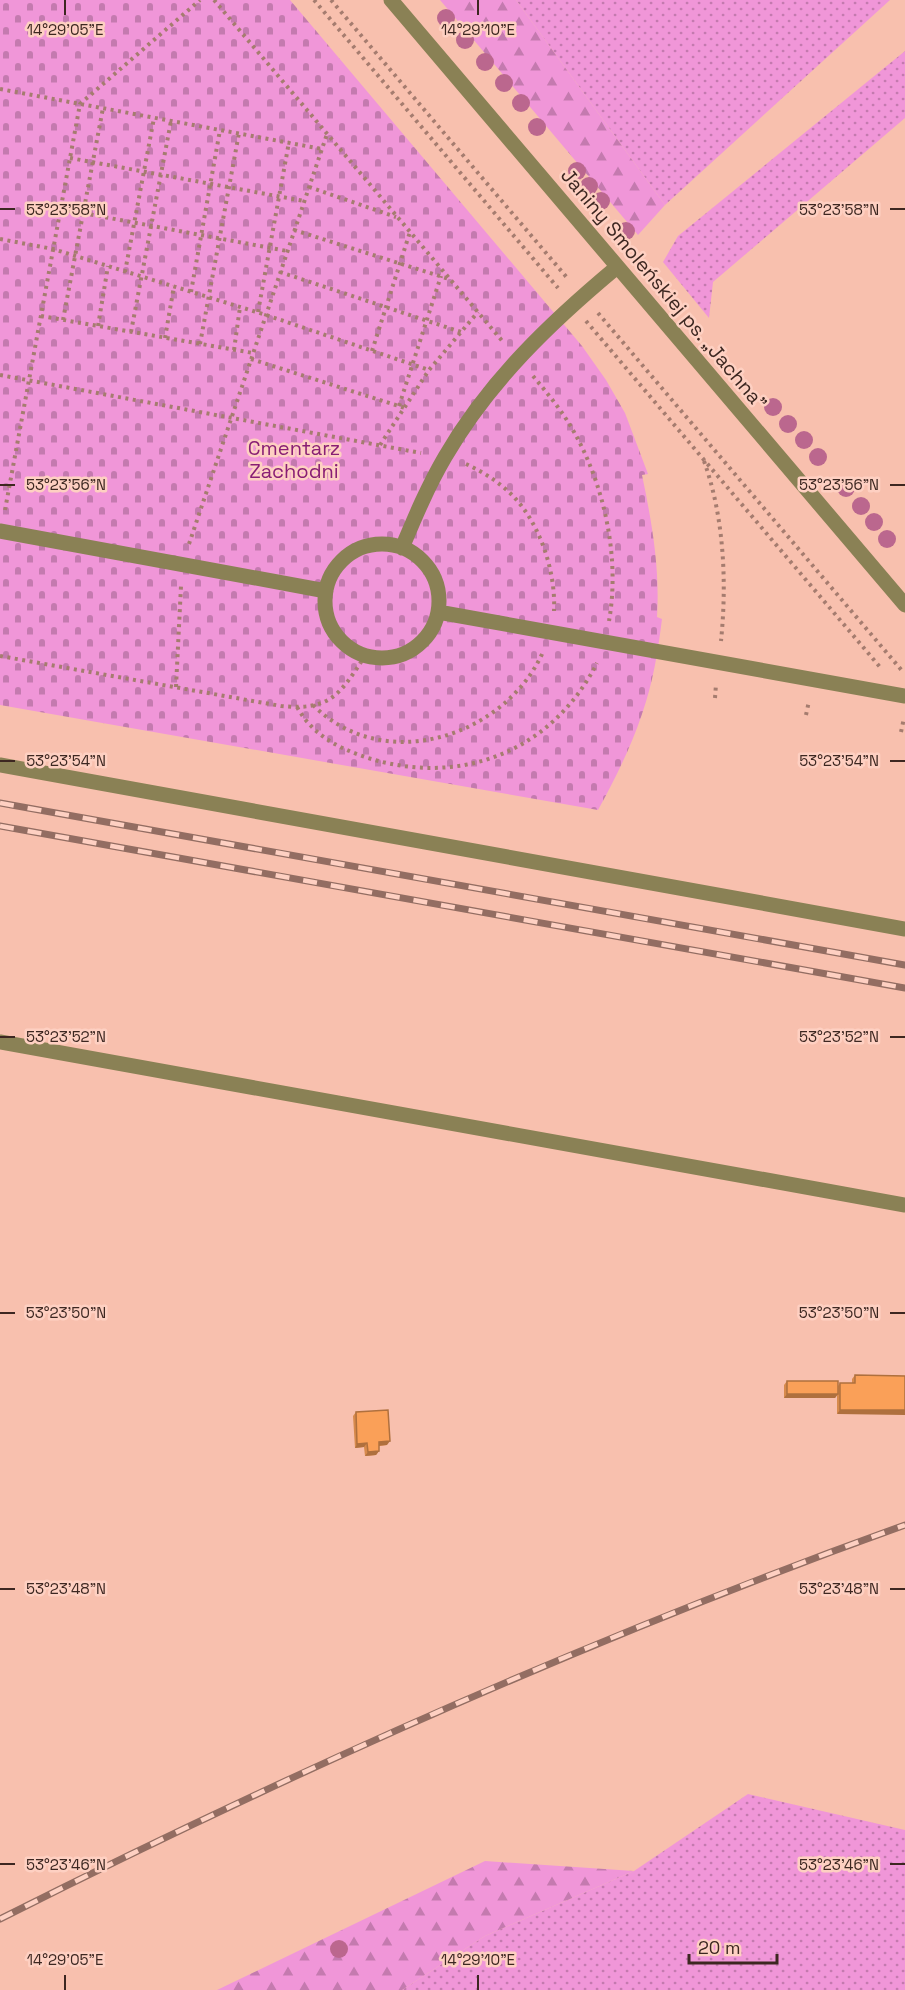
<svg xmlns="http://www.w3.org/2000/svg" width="905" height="1990" font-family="'Space Grotesk',sans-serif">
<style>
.green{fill:url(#green-dots)}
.forest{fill:url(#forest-firs)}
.cemetery{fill:url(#cemetery-stones)}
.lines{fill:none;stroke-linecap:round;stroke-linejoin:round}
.path{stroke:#a57c6f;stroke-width:4;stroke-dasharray:3 4.5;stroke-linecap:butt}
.minor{stroke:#8a8155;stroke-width:15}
.rail-casing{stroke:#936d62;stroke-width:7}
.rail{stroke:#fed0c2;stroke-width:4.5;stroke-dasharray:14;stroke-linecap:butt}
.tree{fill:#bb678e}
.wall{fill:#d78a4c}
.shaded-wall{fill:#af703e}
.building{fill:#faa058;stroke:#af703e;stroke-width:1.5}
.ticks{fill:none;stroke:#3d2721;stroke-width:2}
.labels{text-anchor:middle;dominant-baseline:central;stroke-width:5;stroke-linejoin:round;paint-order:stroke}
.street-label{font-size:20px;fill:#3d2721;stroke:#fed0c2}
.park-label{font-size:20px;fill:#891e74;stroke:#fed0c2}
.ticks-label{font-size:15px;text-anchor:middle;fill:#3d2721;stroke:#fed0c2;stroke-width:5;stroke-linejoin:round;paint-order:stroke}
</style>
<defs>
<pattern id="green-dots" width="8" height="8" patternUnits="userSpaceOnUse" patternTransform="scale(1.5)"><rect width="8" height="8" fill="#f096d8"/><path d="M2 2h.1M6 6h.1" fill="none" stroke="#c47aaf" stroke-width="1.8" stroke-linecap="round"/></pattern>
<pattern id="forest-firs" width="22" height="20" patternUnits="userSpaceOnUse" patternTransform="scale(1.5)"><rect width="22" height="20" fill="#f096d8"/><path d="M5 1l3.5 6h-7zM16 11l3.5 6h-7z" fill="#c47aaf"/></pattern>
<pattern id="cemetery-stones" width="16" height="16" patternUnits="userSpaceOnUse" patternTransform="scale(1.5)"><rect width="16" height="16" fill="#f096d8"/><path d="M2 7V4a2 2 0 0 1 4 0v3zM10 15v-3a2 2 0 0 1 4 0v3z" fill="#c47aaf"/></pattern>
</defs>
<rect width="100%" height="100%" fill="#f8c0ae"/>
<path class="green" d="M516,0H890L665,205Z
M905,51V118L713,282L709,318L663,262L678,236Z
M748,1794L905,1830V1990H402L485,1936L634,1871Z"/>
<path class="forest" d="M440,0H516L665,205L638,235Z
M485,1861L634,1871L485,1936L402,1990H217Z"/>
<path class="cemetery" d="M0,0H290L582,346L606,380L625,413L648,474L642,475C652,523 660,568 657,617L662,619C658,651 653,683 642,714C631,747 615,779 598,810L0,705Z"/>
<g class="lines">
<path class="path" d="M214,0L504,343
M314,0L558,288
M331,0L569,280
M0,89L322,149
M70,158L304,201
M309,187L396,217
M61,209L287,251
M294,230L449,279
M0,239L53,249L266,315L429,370
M125,272L154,118
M280,272L461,332
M191,292L220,130
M258,312L289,142
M598,313L904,673
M41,316L253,353
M63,320L103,108
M586,321L880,667
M98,326L108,266
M131,332L171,121
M165,338L174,286
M200,344L239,133
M234,350L240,307
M372,351L410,232
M251,359L405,408
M0,375L421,453
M533,376C548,394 563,412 574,432C605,487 620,559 609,621
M399,406L441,276
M380,445L429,370L478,312
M704,461C724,517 727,582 721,641
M466,464C483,472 499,482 512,495C540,523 556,572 554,611
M5,510L80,104L200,0
M189,544L327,134
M0,656L281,706C331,711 340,694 365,656
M176,687L181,586
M715,698L716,684
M313,705C384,776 505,737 543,652
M297,707C312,734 336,747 365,757C459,788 552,752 597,663
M806,715L809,701
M901,732L904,718"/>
<path class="minor" d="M391,0L905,605
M0,531L326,591
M325 601a57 57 0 1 1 114 0a57 57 0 1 1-114 0Z
M402,548C415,517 428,486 445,457C489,381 551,322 617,267
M438,612L905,696
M0,765L905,929
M0,1042L905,1205"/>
<defs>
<path id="rail" d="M0,803L905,965
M0,826L905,988
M0,1919C294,1771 595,1636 905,1525"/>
</defs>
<use href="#rail" class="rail-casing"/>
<use href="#rail" class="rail"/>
</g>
<g class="tree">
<circle cx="446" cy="18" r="9"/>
<circle cx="465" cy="40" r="9"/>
<circle cx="485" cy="62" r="9"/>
<circle cx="504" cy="83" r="9"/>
<circle cx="521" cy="103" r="9"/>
<circle cx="537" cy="127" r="9"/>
<circle cx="577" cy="171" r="9"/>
<circle cx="589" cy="186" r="9"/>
<circle cx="601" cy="201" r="9"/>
<circle cx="626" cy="231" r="9"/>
<circle cx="773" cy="407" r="9"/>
<circle cx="788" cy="424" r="9"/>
<circle cx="804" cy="440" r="9"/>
<circle cx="818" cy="457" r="9"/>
<circle cx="846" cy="488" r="9"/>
<circle cx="861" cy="506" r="9"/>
<circle cx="874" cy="522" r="9"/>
<circle cx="887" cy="539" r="9"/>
<circle cx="339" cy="1949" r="9"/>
</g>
<path class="wall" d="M855,1375L905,1376L837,1414V1395L835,1398H784V1385L787,1381L838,1386L840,1383H852V1379Z
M356,1412L387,1445L379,1446V1451L376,1455L365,1456L364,1447L355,1448L353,1416Z"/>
<path class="shaded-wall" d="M787,1394H838L835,1398H784Z
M840,1410H905V1415L837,1414Z
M390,1441L387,1445L376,1446L379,1442Z
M367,1443L364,1447L355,1448L357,1444Z
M379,1451L376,1455L365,1456L368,1452Z"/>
<path class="building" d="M855,1375L905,1376V1410H840V1383H855Z
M787,1381H838V1394H787Z
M388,1410L390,1441L379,1442V1451L368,1452L367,1443L357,1444L356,1412Z"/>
<path class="ticks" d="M65,0V15M478,0V15M0,209H15M890,209H905M0,485H15M890,485H905M0,761H15M890,761H905M0,1037H15M890,1037H905M0,1313H15M890,1313H905M0,1589H15M890,1589H905M0,1864H15M890,1864H905M65,1975V1990M478,1975V1990"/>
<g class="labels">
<g class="street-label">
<text transform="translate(664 289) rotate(50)">Janiny Smoleńskiej ps. „Jachna”</text>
</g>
<g class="park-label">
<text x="294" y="448">Cmentarz<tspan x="294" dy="23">Zachodni</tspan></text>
</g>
</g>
<g class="ticks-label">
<text x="65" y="35">14°29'05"E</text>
<text x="478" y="35">14°29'10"E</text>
<text x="66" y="215">53°23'58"N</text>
<text x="839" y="215">53°23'58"N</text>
<text x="66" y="490">53°23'56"N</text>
<text x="839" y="490">53°23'56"N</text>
<text x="66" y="766">53°23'54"N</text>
<text x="839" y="766">53°23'54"N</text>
<text x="66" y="1042">53°23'52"N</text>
<text x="839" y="1042">53°23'52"N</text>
<text x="66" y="1318">53°23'50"N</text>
<text x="839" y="1318">53°23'50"N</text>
<text x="66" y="1594">53°23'48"N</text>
<text x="839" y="1594">53°23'48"N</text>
<text x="66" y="1870">53°23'46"N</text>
<text x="839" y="1870">53°23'46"N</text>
<text x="65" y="1965">14°29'05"E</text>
<text x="478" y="1965">14°29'10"E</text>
</g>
<path d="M689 1954v9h88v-9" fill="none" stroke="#3d2721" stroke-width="3"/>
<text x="698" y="1954" font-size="18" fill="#3d2721" stroke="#fed0c2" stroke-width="4.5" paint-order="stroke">20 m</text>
</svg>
